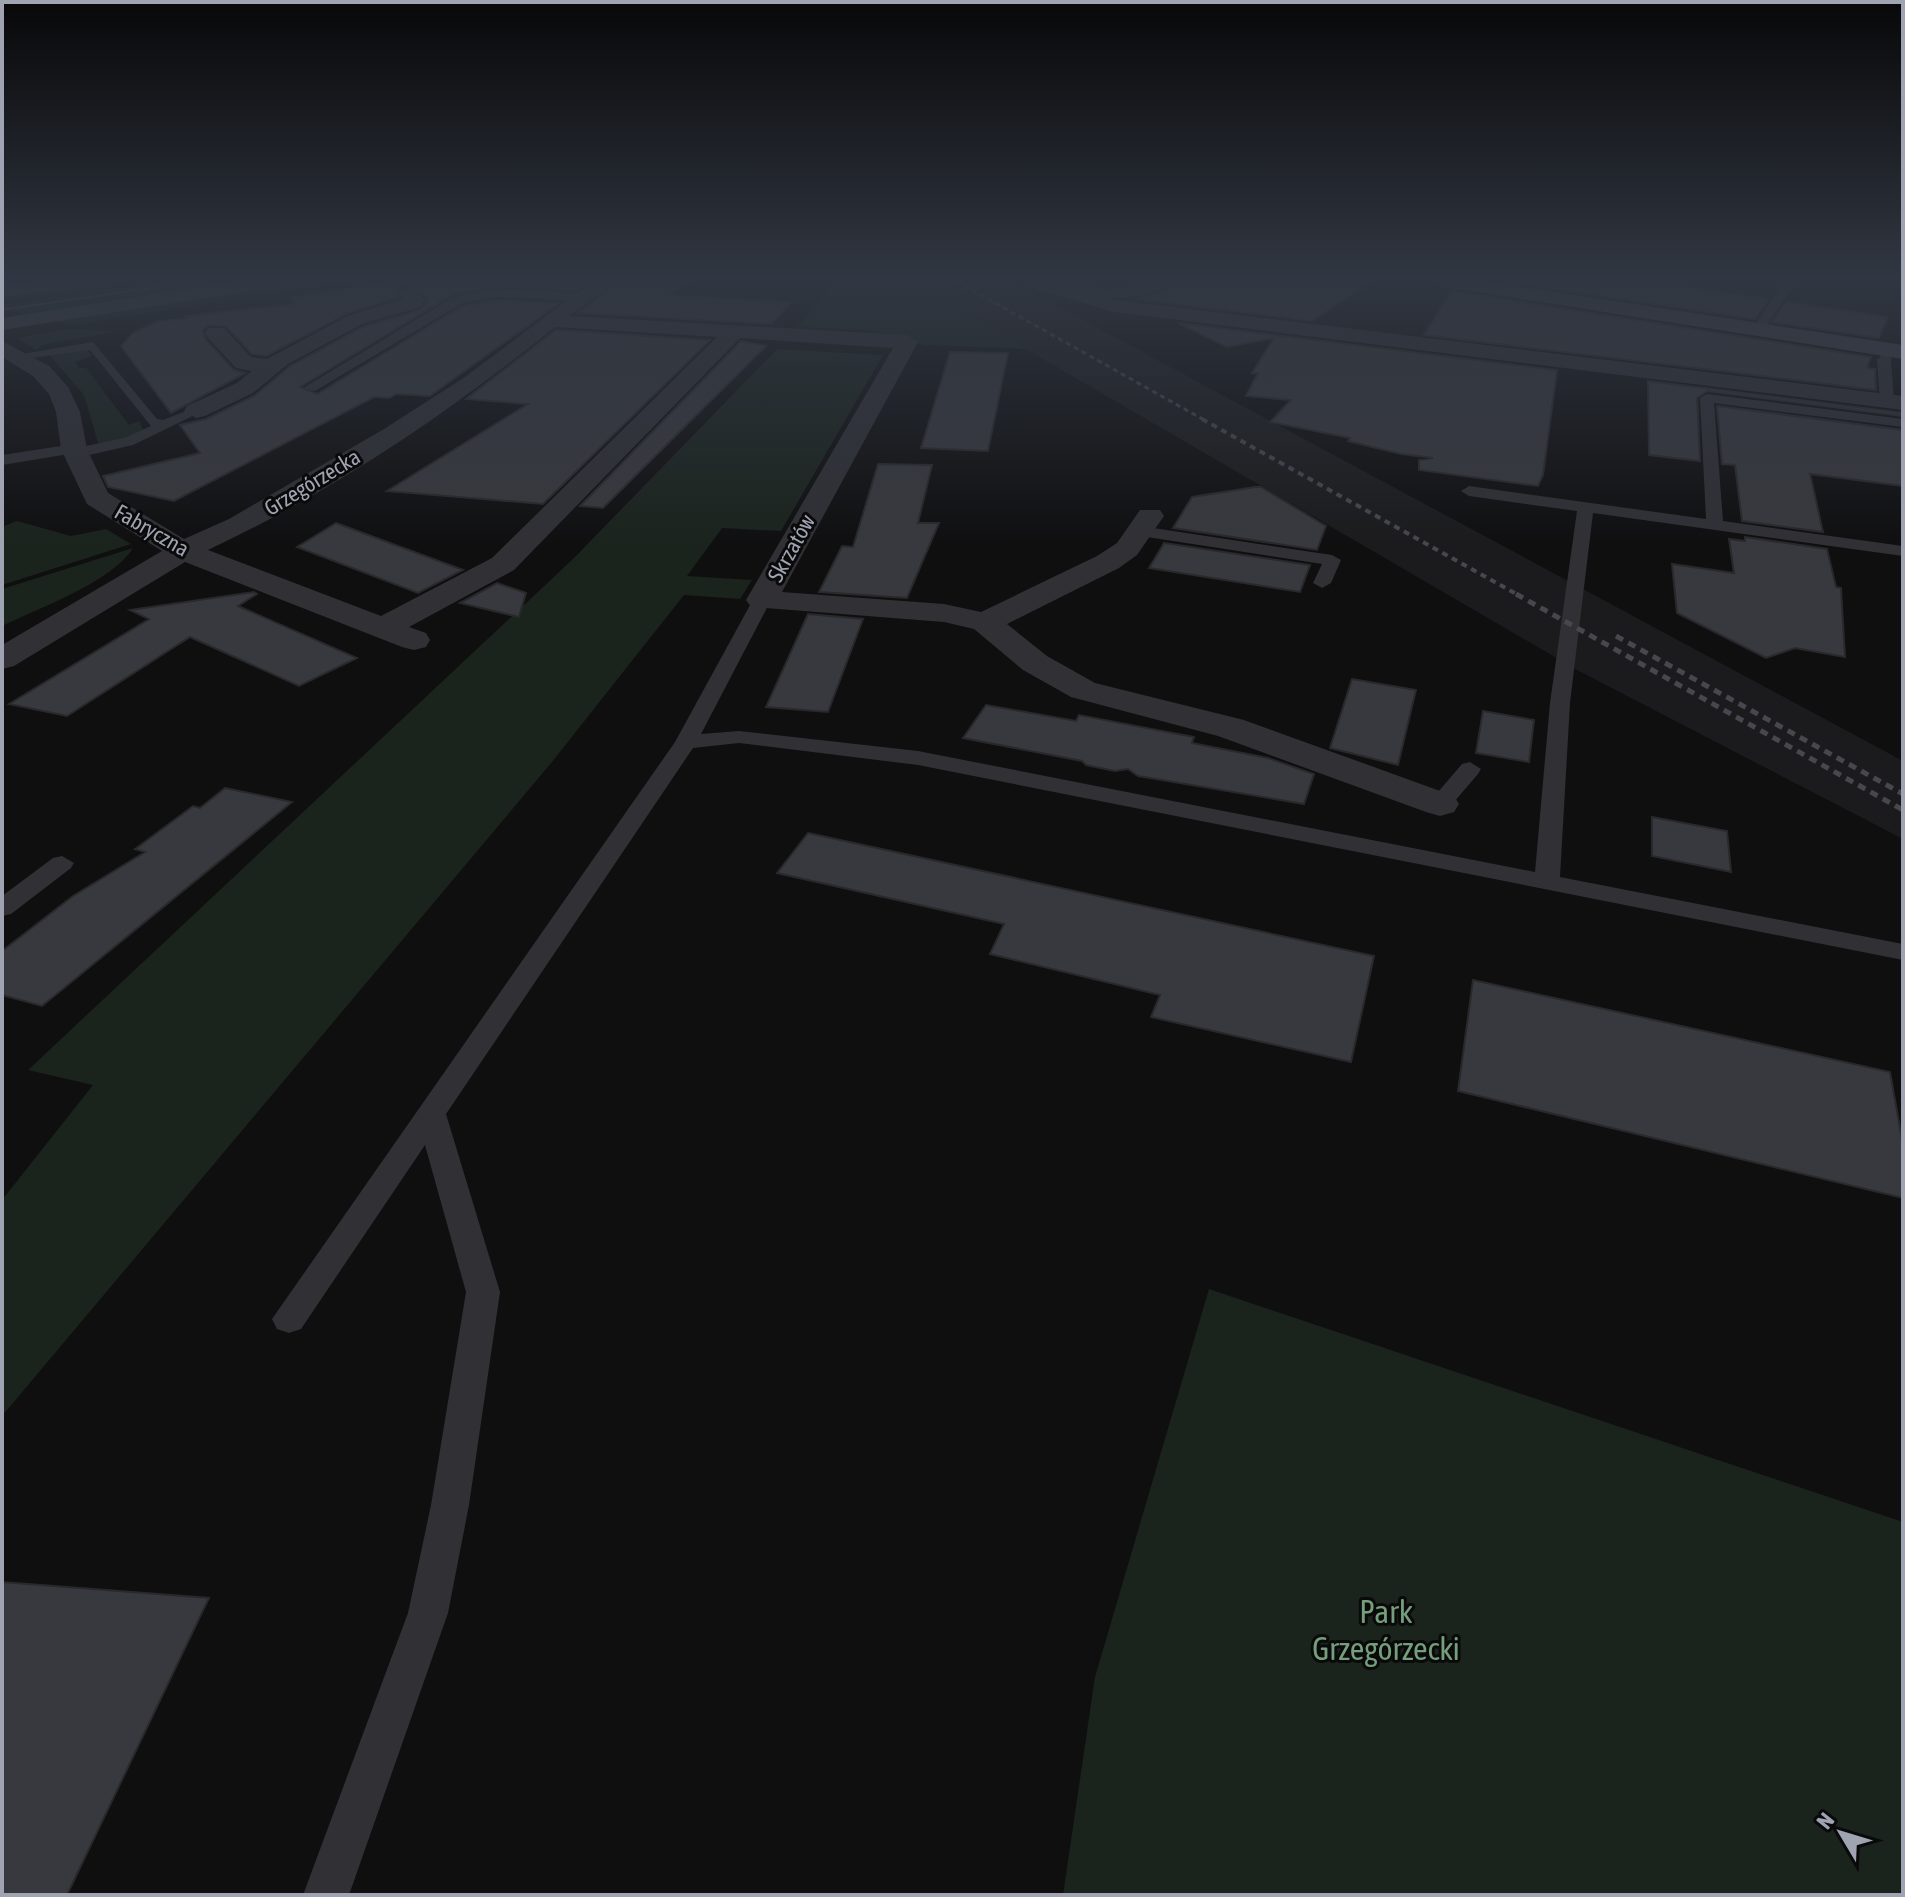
<svg xmlns="http://www.w3.org/2000/svg" width="1905" height="1897" font-family="'Asap Condensed',sans-serif">
<style>
.built{fill:#1b1b1d}
.green{fill:#1b231d}
.building{fill:#38393e;stroke:#29292c;stroke-width:2}
.lines{fill:none;stroke-linecap:round;stroke-linejoin:round}
.lane{fill:#303035;fill-rule:evenodd}
.street{fill:#303035;fill-rule:evenodd}
.secondary{fill:#3e3f45;fill-rule:evenodd}
.tram{stroke:#47484e;stroke-width:2}
.rail-far2{stroke:#47484e;stroke-width:3;stroke-dasharray:5 4;stroke-linecap:butt}
.rail-far1{stroke:#47484e;stroke-width:4;stroke-dasharray:6 5;stroke-linecap:butt}
.rail{stroke:#47484e;stroke-width:5;stroke-dasharray:8 6;stroke-linecap:butt}
.labels{text-anchor:middle;dominant-baseline:central;stroke-width:6;stroke-linejoin:round;paint-order:stroke}
.far-street-label{font-size:22px;fill:#9fa3b2;stroke:#0a0a0b}
.near-park-label{font-size:32px;fill:#759e7c;stroke:#0a0a0b}
</style>
<rect width="100%" height="100%" fill="#0f0f10"/>
<path class="built" d="M165,281H209L2,309V305Z
M909,281H1010L1903,761V839L1579,671Z"/>
<path class="green" d="M111,281H147L2,301V296Z
M209,281H220L191,290L30,315L8,310Z
M303,281H350L73,325L55,321Z
M837,281H909L1028,349L924,345L874,331L797,327Z
M66,329L117,331L42,345L36,350L17,338Z
M87,349L92,356L75,362L79,368H86L129,425L139,421L143,430L120,441L99,446L84,395L49,355Z
M777,349L883,355L781,531L722,528L687,576L752,580L740,599L684,595L552,762L2,1416V1200L93,1085L28,1070L574,558Z
M17,521L71,536L106,529L131,544L2,585V527Z
M133,548C112,582 39,608 2,626V589Z
M1209,1289L1903,1522V1895H1063L1095,1677Z"/>
<path class="building" d="M396,281H588L576,290L496,286L453,294L300,387L317,394L463,306L496,300L559,303L430,396L396,394L389,398L374,397L174,501L108,487L103,476L200,453L180,425L206,419L254,396L290,366L363,327L421,310L428,298L406,284L395,292L398,297L347,313L266,356L252,354L226,326L208,325L202,331L206,340L234,370L245,373L171,413L121,346L134,332L159,321L188,318L186,316L296,304L290,298Z
M620,281H689L668,295L792,302L771,324L578,313Z
M1182,281H1371L1312,321L1136,299L1167,291Z
M1501,281H1641L1769,299L1755,319Z
M1451,291L1871,357L1867,368L1875,369L1876,390L1424,335Z
M1786,302L1888,317L1879,338L1772,322Z
M1178,323L1557,370L1543,475L1538,486L1419,470V460L1433,458L1401,454L1348,441L1350,438L1270,422L1291,400L1246,396L1258,373H1252L1274,338L1227,347Z
M556,330L710,340L543,504L387,491L528,404L466,399Z
M741,341L766,346L603,508L580,506Z
M950,352L1008,353L988,451L921,448Z
M1648,381L1903,413V416L1707,391L1697,398L1700,461L1649,455Z
M1717,406L1903,430V486L1810,474L1823,532L1742,521L1735,465L1722,464Z
M878,464L932,465L918,523H939L907,598L819,592L842,546L853,547Z
M1255,487H1261L1326,526L1317,550L1173,528L1192,497Z
M336,523L463,570L418,593L297,547Z
M1745,537L1827,549L1836,587L1841,588L1845,657L1795,648L1766,658L1677,613L1672,564L1734,573L1729,539L1745,541Z
M1164,543L1310,565L1300,592L1149,568Z
M497,583L526,593L519,617L460,603Z
M254,592L257,594L238,606L357,658L299,686L190,637L67,716L9,704L149,619L130,610Z
M808,614L863,619L828,712L766,707Z
M1352,679L1416,690L1398,765L1330,748Z
M986,705L1076,721L1079,715L1194,737L1192,743L1268,758L1314,774L1304,804L1138,776L1128,769L1115,771L1086,765L1082,761L963,738Z
M1483,711L1534,720L1529,762L1476,753Z
M225,788L292,802L42,1006L2,995V951L73,896L145,852L135,849L193,806L200,808Z
M1652,817L1727,831L1731,872L1652,856Z
M808,833L1374,956L1351,1062L1151,1017L1160,995L990,954L1004,924L777,873Z
M1473,980L1890,1072L1903,1145V1198L1458,1091Z
M2,1582L209,1598L67,1895H2Z"/>
<g class="lines">
<path class="lane" d="M1059,281H1073L1104,290L1179,281C1149,302 1087,305 1059,281Z
M1785,281H1797L1762,332H1754L1752,329Z
M496,289L580,293L586,297L580,301L496,297L462,303L315,391L303,388L454,297Z
M93,342L157,419L163,420L196,407L203,411L133,445L76,458L69,454L2,465V455L74,444L81,447L124,438L151,426L90,350L17,360L10,356Z
M1890,346L1896,350L1891,360L1894,401L1887,405L1880,401L1877,360Z
M1707,394L1903,419V427L1714,403L1723,521L1903,546V556L1593,513L1570,703L1560,877L1903,944V960L918,765L739,743L693,748L446,1114L500,1292L469,1505L448,1613L349,1895H303L408,1613L431,1505L466,1292L425,1145L301,1329L289,1333L277,1329L272,1319L675,742L755,596H769L771,600L701,734L739,731L918,751L1535,872L1550,703L1577,511L1469,496L1461,491L1469,486L1706,519L1700,398Z
M1140,526L1332,555L1341,560L1331,583L1322,588L1313,583L1322,564L1134,535L1132,531Z
M1470,762L1481,769L1478,774L1448,809H1432L1429,804L1432,799L1462,764Z
M62,856L74,863L71,868L11,914L2,916V896L53,858Z"/>
<path class="street" d="M593,281H617L569,316L907,335L918,342L782,592L944,604L981,612L1097,556L1117,543L1140,510H1160L1164,516L1137,555L1119,568L1007,624L1047,656L1095,683L1244,720L1454,796L1459,804L1454,812L1440,816L1426,812L1218,736L1071,697L1023,670L974,629L944,622L751,607L746,600L893,348L740,338L514,570L409,627L426,633L430,640L426,647L414,650L402,647L185,562L14,666L2,669V645L162,551L87,504L61,449L56,412L49,394L33,376L2,357V341L49,366L68,387L80,412L87,449L108,493L184,539L229,519L384,429L465,377ZM555,327L717,337L492,558L381,616L208,550C332,492 449,413 555,327Z
M1020,281H1050L1116,300L1903,396V410L1114,312L1023,285Z
M408,287L425,299L420,307L362,324L288,364L253,393L205,416L196,418L184,411L187,406L237,383L252,371L236,368L208,338L205,333L208,328H224L251,357L267,359L348,316L403,299L398,293Z"/>
<path class="secondary" d="M35,281H88L78,287L2,297V285Z
M239,281H285L275,287L2,330V318Z
M1437,281H1483L1903,345V359L1447,287Z"/>
<path class="tram" d="M2,310L199,281"/>
<path class="rail-far2" d="M956,281L1206,421"/>
<path class="rail-far1" d="M1202,419L1520,596"/>
<path class="rail" d="M1516,594L1903,810
M1616,636L1903,794"/>
</g>
<linearGradient id="sky" x2="0" y2="1"><stop stop-color="#080809"/><stop offset="0.51" stop-color="#313742"/><stop offset="1" stop-color="#313742" stop-opacity="0"/></linearGradient>
<rect width="1905" height="546" fill="url(#sky)"/>
<g class="labels">
<g class="far-street-label">
<text transform="translate(312 482) rotate(-31)">Grzegórzecka</text>
<text transform="translate(152 530) rotate(30)">Fabryczna</text>
<text transform="translate(791 548) rotate(-61)">Skrzatów</text>
</g>
<g class="near-park-label">
<text x="1386" y="1611">Park<tspan x="1386" dy="37">Grzegórzecki</tspan></text>
</g>
</g>
<rect width="1905" height="1897" fill="none" stroke="#9fa3b2" stroke-width="8"/>
<g transform="translate(1841 1833) rotate(308)" stroke="#0a0a0b" stroke-width="6" paint-order="stroke">
<path d="M0-6L14 30L0 20L-14 30Z" fill="#9fa3b2"/>
<text y="-12" font-size="22" font-weight="bold" text-anchor="middle" fill="#9fa3b2">N</text>
</g>
</svg>
